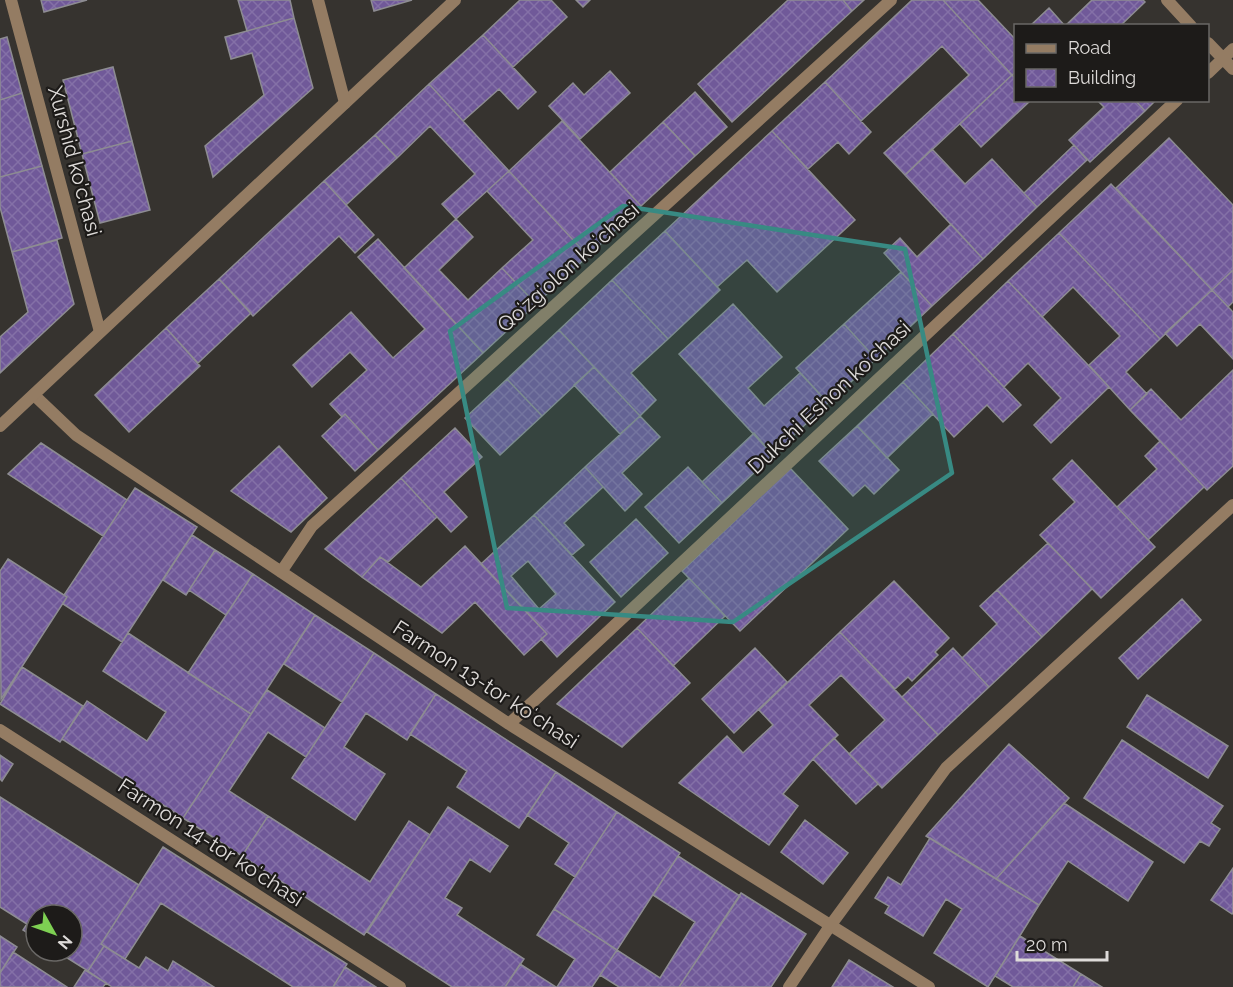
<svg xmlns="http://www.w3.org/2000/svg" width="1233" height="987" font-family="Raleway,sans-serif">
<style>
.building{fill:url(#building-cross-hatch);stroke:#8d8c92;stroke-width:1.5;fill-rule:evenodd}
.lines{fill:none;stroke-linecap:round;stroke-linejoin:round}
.minor{stroke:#947c63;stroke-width:12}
.tertiary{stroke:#947c63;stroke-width:12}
.marked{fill:#388a83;fill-opacity:0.2;stroke:#388a83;stroke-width:4.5;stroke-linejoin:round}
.labels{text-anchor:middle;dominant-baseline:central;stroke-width:4.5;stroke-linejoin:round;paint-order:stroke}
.street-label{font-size:21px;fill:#dedbd9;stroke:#1d1b19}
</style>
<defs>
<pattern id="building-cross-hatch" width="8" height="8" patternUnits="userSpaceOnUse" patternTransform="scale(1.5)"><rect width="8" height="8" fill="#705999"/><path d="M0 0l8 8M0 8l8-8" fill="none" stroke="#8470a7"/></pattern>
</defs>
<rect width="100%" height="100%" fill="#36332f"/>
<path class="building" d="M41,0H87L44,12Z
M238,0H290L294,18L247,31Z
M371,0H412L374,11Z
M520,0H551L567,17L513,67L483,35Z
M576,0H590L583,7Z
M788,0H843L852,11L732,122L698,84Z
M843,0H864L852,11Z
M912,0H943L1012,75L905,175L884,153L969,75L942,46L861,121L825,82Z
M943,0H978L1016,40V72L1012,75Z
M1092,0H1143L1145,2L1120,26H1065Z
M1049,8L1065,26H1030Z
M294,18L313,88L213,177L205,146L264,95L252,53L231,59L225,37Z
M483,35L536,92L518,109L499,89L463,121L429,84Z
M7,37L22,93L0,100V39Z
M113,67L132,141L82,154L63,80Z
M610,71L630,93L580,139L549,106L573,83L584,95Z
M1012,75L1016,78V100H1031L981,147L960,124Z
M825,82L871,132L849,154L838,142L808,169L772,131Z
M429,84L509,171L456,219L442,204L475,174L430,126L397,158L375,135Z
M695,92L727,127L695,156L663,122Z
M22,93L42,166L0,177V100Z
M1097,100H1135L1145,111L1090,162L1069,140L1104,107Z
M1135,100H1156L1145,111Z
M562,121L641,206L588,256L509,171Z
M663,122L695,156L641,206L610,172Z
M772,131L855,220L777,292L747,260L717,287L665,231Z
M375,135L397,158L346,205L324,181Z
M1169,138L1233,205V270L1212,290L1116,188Z
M132,141L150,210L100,223L82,154Z
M1074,145L1087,160L1037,207L1024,193Z
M932,149L965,184L992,159L1037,207L983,259L905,175Z
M42,166L62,238L12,252L0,207V177Z
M509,171L588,256L536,304L502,268L533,240L487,191Z
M324,181L374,235L355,253L339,236L253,316L219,279Z
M1111,184L1212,290L1160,339L1059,233Z
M456,219L473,237L439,270L468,300L502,268L536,304L483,353L404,268Z
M951,224L983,259L932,306L884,253L900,238L917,257Z
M665,231L720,290L668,339L612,280Z
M1059,233L1160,339L1126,372L1147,394L1130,410L1089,365L1120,336L1073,287L1042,317L1008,281Z
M378,239L483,353L378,450L345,414L342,417L330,404L367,370L350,352L312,387L293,365L351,312L393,358L425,329L358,257Z
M57,240L74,304L0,373V337L28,312L12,252Z
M1233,270V302L1228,307L1212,290Z
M901,272L932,306L876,359L844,324Z
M219,279L251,313L198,363L166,328Z
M612,280L668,339L631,373L656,400L640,416L559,330Z
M1008,281L1109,387L1051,443L1034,425L1061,398L1028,363L1004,387L953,334Z
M1212,290L1233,312V359L1200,324L1177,346L1165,333Z
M733,304L782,357L748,388L764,406L800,373L828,403L773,455L679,354Z
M844,324L876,359L828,403L796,368Z
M166,328L200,366L129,432L95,395Z
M559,330L594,367L542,416L507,379Z
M953,334L1021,405L1003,422L987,405L954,437L903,382Z
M594,367L640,416L620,434L574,385Z
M1233,370V466L1207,490L1130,410L1151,389L1181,420Z
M507,379L542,416L500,455L465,418Z
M903,382L933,414L887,458L857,426Z
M345,414L378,450L355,471L322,436Z
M640,416L660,437L622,473L642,494L625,511L585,467Z
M857,426L899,470L874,494L865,485L853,496L819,461Z
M455,428L482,457L444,492L467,517L451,532L401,478Z
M754,433L773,455L722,503L702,482Z
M1160,441L1204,487L1148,540L1117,507L1157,469L1145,456Z
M41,443L127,500L103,536L8,474Z
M279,446L327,498L291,532L231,491Z
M1072,460L1155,547L1101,598L1040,535L1075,502L1053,479Z
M585,467L603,487L564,523L584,545L572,555L534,515Z
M688,467L722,503L679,543L645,507Z
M790,468L848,529L740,631L682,571Z
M401,478L437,517L388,562L380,557L362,577L325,549Z
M135,488L197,527L122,642L63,604L67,597L64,595Z
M534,515L615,602L557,657L541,639L547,634L481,564ZM528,561L556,594L539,609L511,576Z
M636,519L668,553L621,597L590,562Z
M192,535L215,550L186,595L163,580Z
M1048,543L1092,589L1042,637L997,590Z
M465,546L547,634L524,655L475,602L442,633L362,577L380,557L421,587Z
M215,550L253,574L226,615L189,590Z
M8,559L67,597L1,699L0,571Z
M253,574L315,615L251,714L188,673Z
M689,578L725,616L673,666L637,628Z
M894,581L949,638L935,652L938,655L912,681L908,677L895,689L840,632Z
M997,590L1042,637L989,687L962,658L997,624L980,606Z
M1182,599L1201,620L1138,679L1119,658Z
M315,615L374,653L342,702L284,664Z
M637,628L690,683L622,747L557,704Z
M840,632L938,735L882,788L849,754L885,720L841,675L809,705L838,735L813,759L783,794L798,806L769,845L679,783L727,736L743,753L773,725L759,710Z
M128,633L251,714L183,818L62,739L87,701L147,741L166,712L103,671Z
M755,648L787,682L734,733L702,699Z
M953,648L989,687L938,735L902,697Z
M374,653L436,694L407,740L366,713L344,747L385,774L355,820L292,778Z
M22,667L83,706L60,742L0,704Z
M267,690L325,728L306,757L268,732L229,791L268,816L242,856L183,818Z
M436,694L556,772L519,828L457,787L467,771L410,734Z
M1147,695L1228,746L1208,778L1127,727Z
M834,738L878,784L856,804L813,759Z
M1122,740L1223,806L1211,823L1220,829L1209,846L1200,841L1184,863L1084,798Z
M1009,744L1069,798L996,879L926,836Z
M0,755L13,764L2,781L0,779Z
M556,772L617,812L575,877L555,864L569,843L527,815Z
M0,797L139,885L101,944L104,946L88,971L56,951H72V915H36V938L23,930L27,924L0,907Z
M1064,803L1153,862L1128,901L1068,861L1039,905L996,879Z
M448,807L508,846L490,872L470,859L445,898L462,908L457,915L524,959L505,987H452L367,932Z
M617,812L680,853L617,950L554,909Z
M268,816L370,882L409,821L430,835L364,935L242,856Z
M805,820L848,853L823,884L781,852Z
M930,838L1039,905L988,987L934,953L962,909L946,899L923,936L885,913L889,906L875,898L888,877L901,885Z
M163,847L347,964L333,987H293L161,903L125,959L101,944Z
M678,856L740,896L679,987H619L600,975L617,950L660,978L695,922L653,895Z
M1233,868V912L1232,914L1211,900Z
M741,893L806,934L771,987H679Z
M554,909L617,950L592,987H557L575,959L537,935Z
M0,936L17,947L0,973Z
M1020,936L1081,974L1073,987H1013L995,976Z
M104,946L139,968L146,957L168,971L173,961L214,987H112L88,971Z
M13,952L67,987H0V973Z
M849,960L893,987H832Z
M520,964L556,987H505Z
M345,967L376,987H333Z
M85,970L106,983L103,987H74Z
M1081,974L1102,987H1073Z"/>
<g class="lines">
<path class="minor" d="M11,0L100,332
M1167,0L1191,26
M1208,43L1233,69
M1208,73L1233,49
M345,103L455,0
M34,395L76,435L509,724L929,987
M281,572L312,526L891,0
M509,724L1177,100
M0,730L400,987
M789,987L830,926L946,768L1233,505"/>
<path class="tertiary" d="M0,426L345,103L318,0"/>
</g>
<path class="marked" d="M623,206L905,249L952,473L733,622L507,608L450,331Z"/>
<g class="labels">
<g class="street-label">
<text transform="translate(75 161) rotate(75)">Xurshid ko'chasi</text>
<text transform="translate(568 267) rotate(-42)">Qoʻzgʻolon koʻchasi</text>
<text transform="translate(829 397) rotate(-43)">Dukchi Eshon koʻchasi</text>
<text transform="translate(486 684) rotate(33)">Farmon 13-tor koʻchasi</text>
<text transform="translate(211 842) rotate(33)">Farmon 14-tor koʻchasi</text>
</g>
</g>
<rect x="1014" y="24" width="195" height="78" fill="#1d1b19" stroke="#6a6866" stroke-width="1.5"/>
<rect x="1026" y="44" width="30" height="9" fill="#947c63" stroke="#6a6866" stroke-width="1.5"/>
<text x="1068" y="54" font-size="18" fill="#dedbd9">Road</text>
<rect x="1026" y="69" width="30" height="18" fill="url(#building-cross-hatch)" stroke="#6a6866" stroke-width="1.5"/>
<text x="1068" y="84" font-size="18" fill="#dedbd9">Building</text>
<g transform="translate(54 933) rotate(130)"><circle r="28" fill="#1d1b19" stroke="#6a6866" stroke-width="1.5"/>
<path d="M0-4.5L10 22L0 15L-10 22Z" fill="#7ed053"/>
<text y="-9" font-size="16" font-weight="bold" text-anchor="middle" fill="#dedbd9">N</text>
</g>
<path d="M1017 951v9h90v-9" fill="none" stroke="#dedbd9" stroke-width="3"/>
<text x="1026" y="951" font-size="18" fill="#dedbd9" stroke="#1d1b19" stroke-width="4.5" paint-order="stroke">20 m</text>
</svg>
